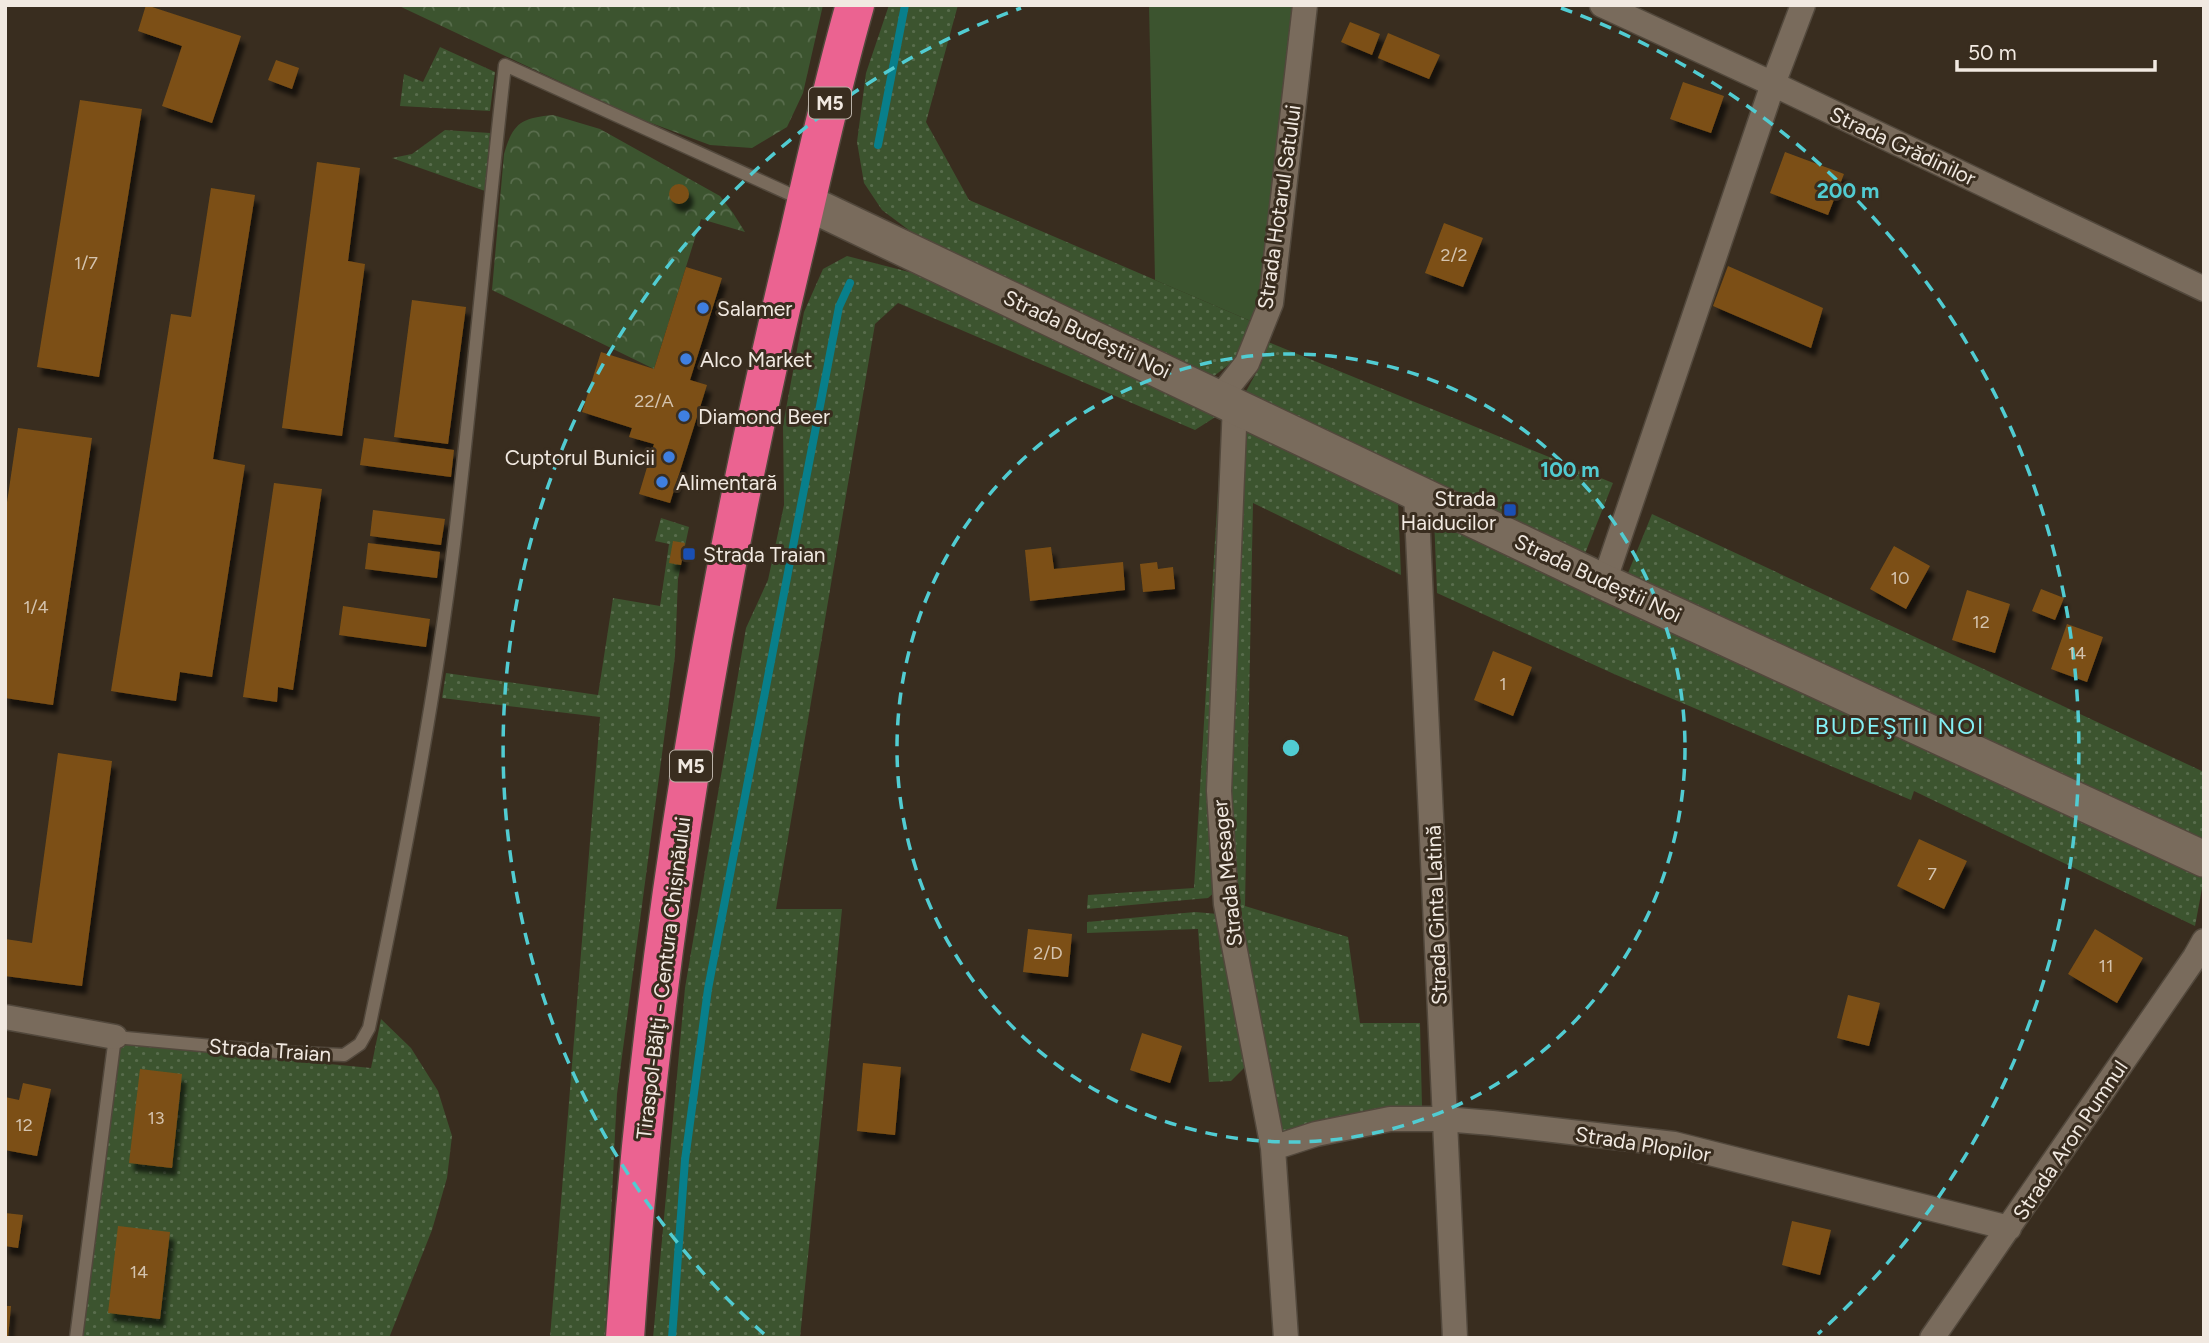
<svg xmlns="http://www.w3.org/2000/svg" width="2209" height="1343" font-family="Figtree,sans-serif">
<style>
.grass{fill:url(#grass-dots)}
.forest{fill:url(#forest-crowns)}
.park{fill:#3c542f}
.lines{fill:none;stroke-linecap:round;stroke-linejoin:round}
.stream{stroke:#087f8b;stroke-width:8}
.building{fill:#7c5015;filter:url(#shadow)}
.lane-casing{stroke:#52483c;stroke-width:15}
.street-casing{stroke:#52483c;stroke-width:27}
.secondary-casing{stroke:#52483c;stroke-width:38}
.highway-casing{stroke:#52483c;stroke-width:41}
.lane{stroke:#796b5c;stroke-width:12}
.street{stroke:#796b5c;stroke-width:24}
.secondary{stroke:#796b5c;stroke-width:35}
.highway{stroke:#eb6391;stroke-width:38}
.ring{fill:none;stroke:#51ccd2;stroke-width:3.5;stroke-dasharray:12 9}
.shop-dot{fill:#3f7fe0;stroke:#392d1f;stroke-width:2.5}
.transit-dot{fill:#1a4fb4;stroke:#392d1f;stroke-width:2.5}
.labels{text-anchor:middle;dominant-baseline:central;stroke-width:6;stroke-linejoin:round;paint-order:stroke}
.number-label{font-size:18px;fill:#d4c3ae}
.shield{fill:#392d1f;stroke:#bab1a7;stroke-width:2}
.shield-label{font-size:19px;font-weight:bold;fill:#f1e9e1}
.street-label{font-size:21px;fill:#f1e9e1;stroke:#392d1f}
.poi-label{font-size:21px;fill:#f1e9e1;stroke:#392d1f;text-anchor:start}
.neighbourhood-label{font-size:23px;letter-spacing:2px;fill:#84f0f5;stroke:#392d1f}
.centre{fill:#51ccd2;stroke:#392d1f;stroke-width:3.5}
.ring-label{font-size:21px;text-anchor:middle;font-weight:bold;fill:#51ccd2;stroke:#392d1f;stroke-width:6;stroke-linejoin:round;paint-order:stroke}
</style>
<defs>
<pattern id="grass-dots" width="8" height="8" patternUnits="userSpaceOnUse" patternTransform="scale(1.75)"><rect width="8" height="8" fill="#3c542f"/><path d="M2 2h.1M6 6h.1" fill="none" stroke="#596d4d" stroke-width="1.8" stroke-linecap="round"/></pattern>
<pattern id="forest-crowns" width="20" height="18" patternUnits="userSpaceOnUse" patternTransform="scale(1.75)"><rect width="20" height="18" fill="#3c542f"/><path d="M2 6a3 3 0 1 1 6 0M12 15a3 3 0 1 1 6 0" fill="none" stroke="#596d4d"/></pattern>
<filter id="shadow"><feDropShadow dx="4.5" dy="8" stdDeviation="2" flood-color="#0009"/></filter>
</defs>
<rect width="100%" height="100%" fill="#392d1f"/>
<path class="grass" d="M889,5H958L926,122L969,200L1253,322L1235,360L1210,379L930,246L882,210L864,183L857,142L866,73Z
M440,47L495,72L490,111L400,106L404,74L423,82Z
M445,130L490,133L485,191L392,158L412,154Z
M847,256L913,273L1217,416L1195,430L898,303L875,324L776,909H842L800,1338H653L685,988L746,628L768,580L784,505L783,425L804,312L823,269Z
M1268,342L1613,483L1584,556L1244,395L1261,364Z
M1243,428L1398,500L1401,575L1253,503L1245,906L1348,937L1360,1023H1420L1422,1107L1282,1137L1234,906L1225,791Z
M1220,458L1226,462L1216,891L1208,898L1087,909L1088,895L1194,888Z
M1652,514L2204,772V845L1626,578Z
M1434,517L2204,878L2195,926L1914,791L1911,800L1614,674L1437,593Z
M661,518L689,527L678,579L675,656L617,1094L605,1338H550L600,717L442,698L446,673L598,695L613,598L660,606L669,544L655,541Z
M1195,912L1218,914L1249,1063L1231,1081L1209,1082L1198,929L1087,933V922Z
M381,1019L411,1048L438,1091L452,1136L447,1178L432,1230L389,1338H82L121,1044L371,1068Z"/>
<path class="forest" d="M397,5H823L803,93L787,127L752,148L710,145L635,117Z
M553,115L600,129L720,196L733,213L745,232L701,219L654,369L492,290L504,154C513,123 521,118 553,115Z"/>
<path class="park" d="M1149,5H1298L1263,297L1253,322L1155,280Z"/>
<g class="lines">
<path class="stream" d="M878,145L905,5
M672,1338L685,1160L708,989L839,307L850,283"/>
</g>
<path class="building" d="M146,5L241,36L212,123L162,106L182,46L138,31Z
M1350,22L1380,34L1372,55L1341,42Z
M1388,33L1440,55L1429,79L1378,58Z
M276,60L299,68L292,89L268,80Z
M1683,82L1724,96L1711,133L1670,119Z
M80,100L142,109L99,377L37,367Z
M1785,152L1844,174L1828,215L1770,193Z
M317,162L360,168L348,261L365,264L342,436L282,428Z
M669 194a10 10 0 1 1 20 0a10 10 0 1 1-20 0Z
M211,188L255,195L213,459L245,465L212,677L180,672L176,701L111,691L171,314L191,317Z
M1444,223L1483,238L1463,287L1425,273Z
M1728,266L1823,308L1811,348L1713,306Z
M686,267L722,278L690,380L707,385L670,503L639,494L654,444L629,437L632,428L582,412L601,352L654,369Z
M412,300L466,307L448,444L394,437Z
M18,428L92,438L53,705L5,698V516Z
M364,438L454,450L451,477L360,465Z
M274,483L322,489L293,690L278,687L277,702L243,697Z
M373,510L445,519L441,545L370,536Z
M673,541L685,543L681,565L669,563Z
M368,543L440,552L437,578L365,569Z
M1894,546L1930,566L1906,609L1870,589Z
M1051,547L1054,569L1123,562L1125,590L1030,601L1025,550Z
M1157,562L1158,569L1173,567L1175,589L1143,592L1140,564Z
M2041,589L2064,598L2055,620L2032,611Z
M1967,590L2010,604L1995,653L1952,640Z
M343,606L430,619L426,647L339,635Z
M2067,624L2103,637L2087,682L2051,669Z
M1493,651L1532,667L1513,716L1474,700Z
M58,753L112,761L82,986L5,976V939L32,943Z
M1919,839L1967,861L1944,909L1897,886Z
M1028,929L1072,934L1068,977L1023,972Z
M2095,929L2143,958L2117,1003L2068,974Z
M1848,995L1880,1003L1869,1046L1837,1038Z
M1142,1033L1182,1046L1170,1083L1130,1070Z
M863,1063L901,1067L895,1135L857,1131Z
M140,1069L182,1074L172,1168L129,1163Z
M23,1083L51,1089L37,1156L5,1150V1097L19,1100Z
M5,1213L23,1215L18,1248L5,1246Z
M1792,1221L1831,1230L1820,1275L1782,1265Z
M118,1226L170,1232L160,1319L108,1313Z
M5,1306H11L8,1338H5Z"/>
<g class="lines">
<defs>
<path id="lane" d="M76,1338L115,1037L277,1052L344,1055L360,1044L369,1028C403,867 434,706 454,544C473,385 487,225 505,65L803,200"/>
<path id="street" d="M1602,5L1773,84L2204,289
M1220,397L1247,363L1271,303L1305,5
M1235,404L1219,791L1226,904L1273,1148L1286,1338
M1416,492L1455,1338
M1604,582L1773,84L1803,5
M5,1017L115,1037
M1273,1148L1316,1134L1390,1119H1444L1492,1123L1674,1144L2009,1228
M1932,1338L2195,957L2204,941"/>
<path id="secondary" d="M806,202L1604,582L2204,859"/>
<path id="highway" d="M625,1338C650,966 711,598 798,237C816,159 833,82 855,5"/>
</defs>
<use href="#lane" class="lane-casing"/>
<use href="#street" class="street-casing"/>
<use href="#secondary" class="secondary-casing"/>
<use href="#highway" class="highway-casing"/>
<use href="#lane" class="lane"/>
<use href="#street" class="street"/>
<use href="#secondary" class="secondary"/>
<use href="#highway" class="highway"/>
</g>
<g class="ring">
<circle cx="1291" cy="748" r="394"/>
<path d="M764 1334A788 788 0 0 1 1021 8M1561 8A788 788 0 0 1 1818 1334"/>
</g>
<g class="shop-dot">
<circle cx="703" cy="308" r="7"/>
<circle cx="686" cy="359" r="7"/>
<circle cx="684" cy="416" r="7"/>
<circle cx="669" cy="457" r="7"/>
<circle cx="662" cy="482" r="7"/>
</g>
<g class="transit-dot">
<rect x="1503" y="503" width="14" height="14" rx="3.5"/>
<rect x="682" y="547" width="14" height="14" rx="3.5"/>
</g>
<g class="labels">
<g class="number-label">
<text x="1454" y="255">2/2</text>
<text x="86" y="263">1/7</text>
<text x="654" y="401">22/A</text>
<text x="1900" y="578">10</text>
<text x="36" y="607">1/4</text>
<text x="1981" y="622">12</text>
<text x="2077" y="653">14</text>
<text x="1503" y="684">1</text>
<text x="1932" y="874">7</text>
<text x="1048" y="953">2/D</text>
<text x="2106" y="966">11</text>
<text x="156" y="1118">13</text>
<text x="24" y="1125">12</text>
<text x="139" y="1272">14</text>
</g>
<g class="shield">
<rect x="809" y="87.5" width="42" height="31" rx="5"/>
<rect x="670" y="750.5" width="42" height="31" rx="5"/>
</g>
<g class="shield-label">
<text x="830" y="103">M5</text>
<text x="691" y="766">M5</text>
</g>
<g class="street-label">
<text transform="translate(1903 146) rotate(25)">Strada Grădinilor</text>
<text transform="translate(1279 207) rotate(-82)">Strada Hotarul Satului</text>
<text transform="translate(1087 334) rotate(25)">Strada Budeștii Noi</text>
<text transform="translate(1598 578) rotate(25)">Strada Budeștii Noi</text>
<text transform="translate(1227 873) rotate(-96)">Strada Mesager</text>
<text transform="translate(1436 915) rotate(-92)">Strada Ginta Latină</text>
<text transform="translate(663 978) rotate(-83)">Tiraspol-Bălţi - Centura Chișinăului</text>
<text transform="translate(270 1050) rotate(4)">Strada Traian</text>
<text transform="translate(2070 1140) rotate(-56)">Strada Aron Pumnul</text>
<text transform="translate(1643 1144) rotate(9)">Strada Plopilor</text>
</g>
<g class="poi-label">
<text x="717" y="308">Salamer</text>
<text x="700" y="359">Alco Market</text>
<text x="698" y="416">Diamond Beer</text>
<text x="655" y="457" text-anchor="end">Cuptorul Bunicii</text>
<text x="676" y="482">Alimentară</text>
<text x="1496" y="498" text-anchor="end">Strada<tspan x="1496" dy="24">Haiducilor</tspan></text>
<text x="703" y="554">Strada Traian</text>
</g>
<g class="neighbourhood-label">
<text x="1900" y="726">BUDEŞTII NOI</text>
</g>
</g>
<circle cx="1291" cy="748" r="10" class="centre"/>
<g class="ring-label">
<text x="1848" y="198">200 m</text>
<text x="1570" y="477">100 m</text>
</g>
<rect width="2209" height="1343" fill="none" stroke="#f1e9e1" stroke-width="14"/>
<path d="M1957 60v10h198v-10" fill="none" stroke="#f1e9e1" stroke-width="3.5"/>
<text x="1968" y="60" font-size="21" fill="#f1e9e1" stroke="#392d1f" stroke-width="5" paint-order="stroke">50 m</text>
</svg>
